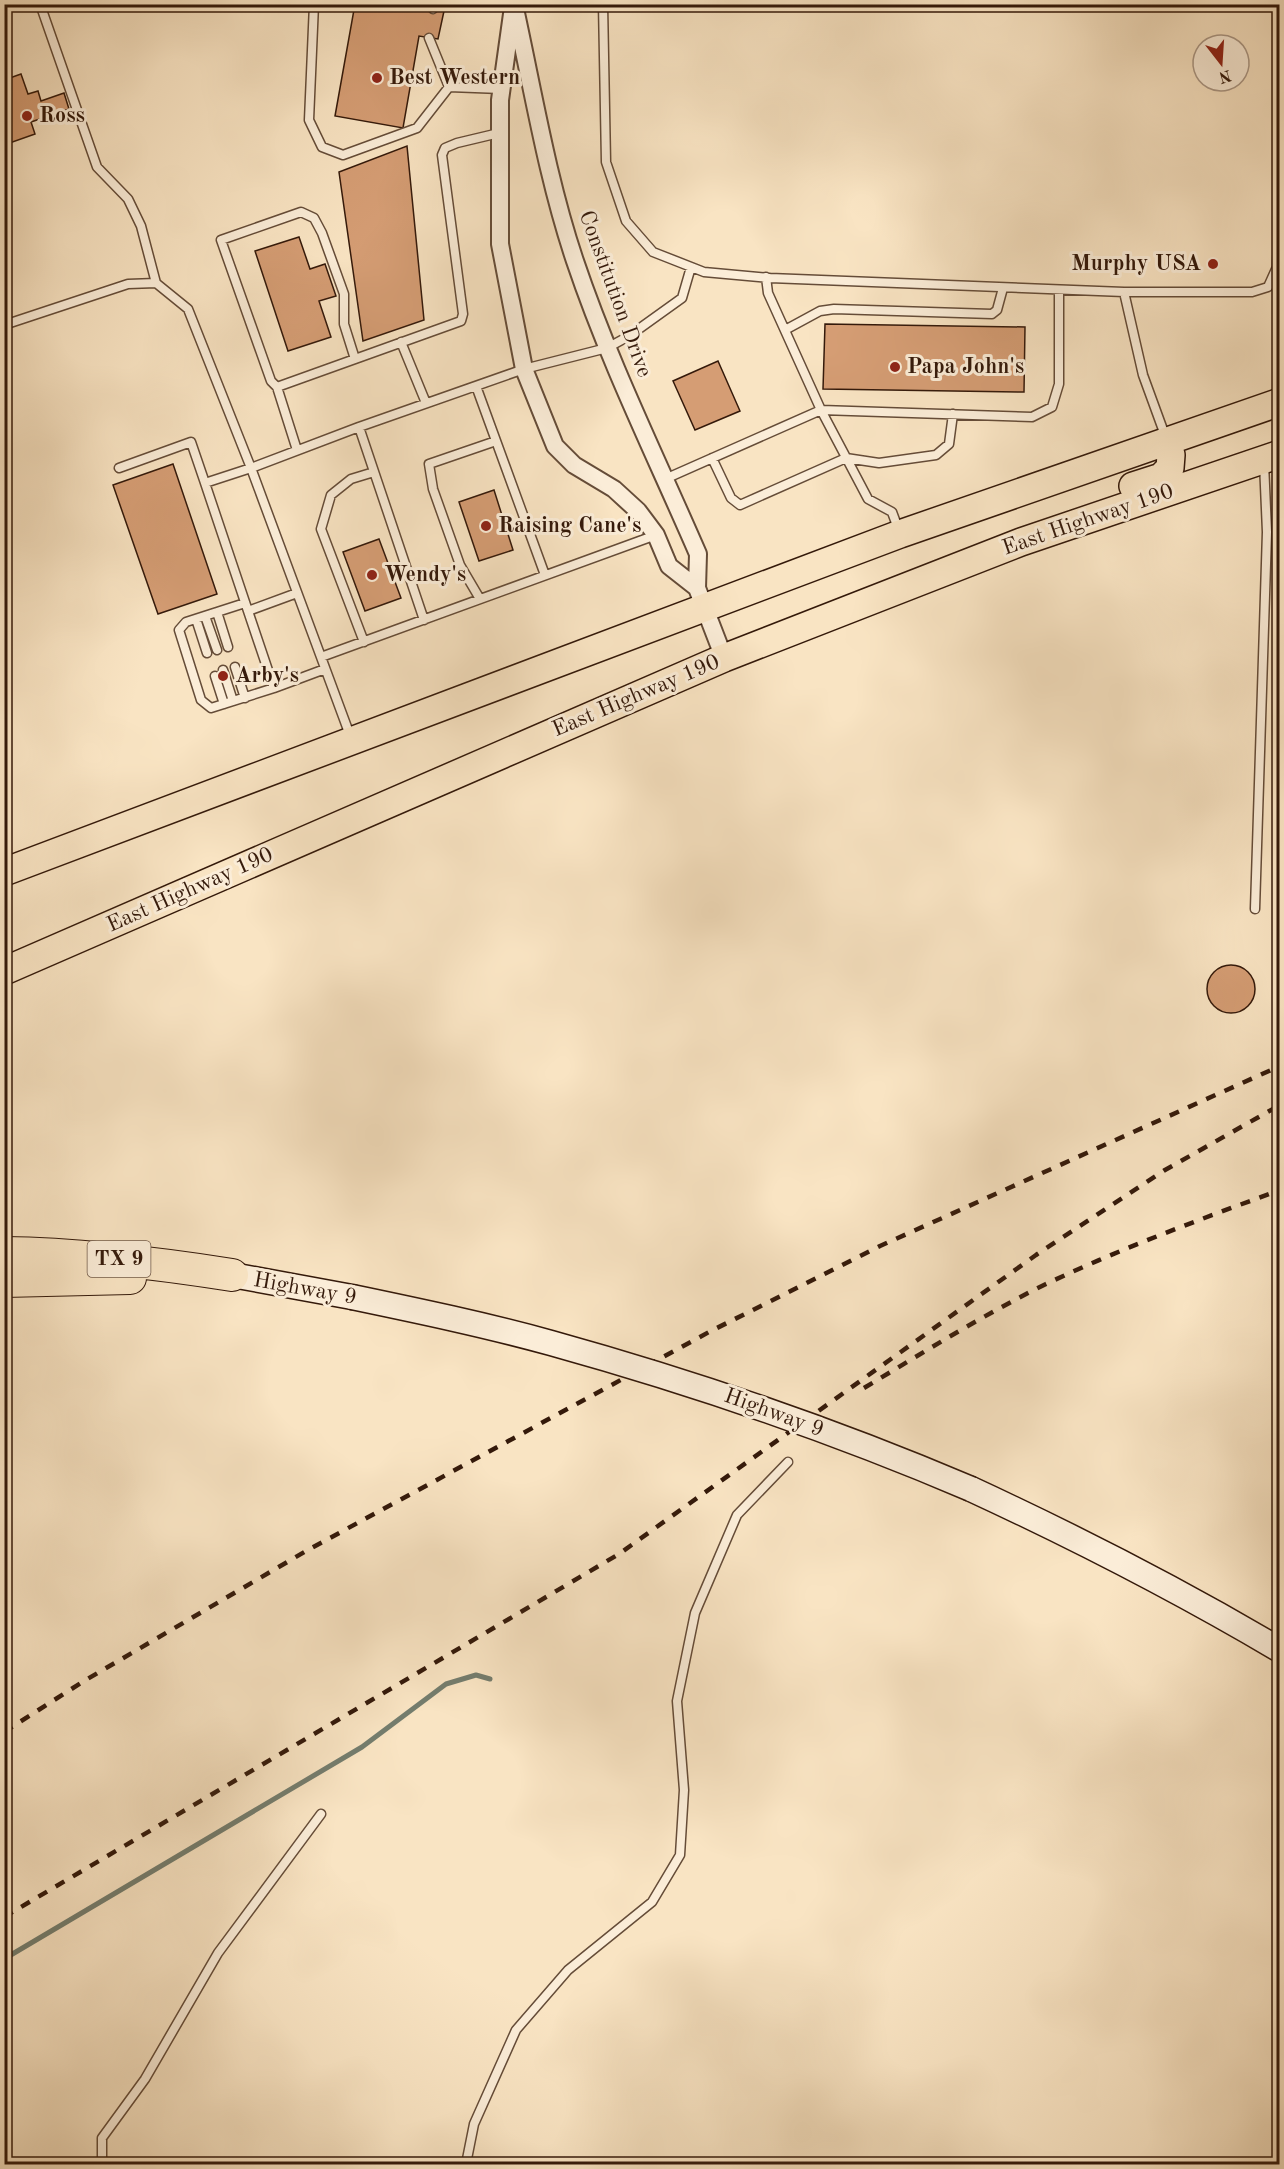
<svg xmlns="http://www.w3.org/2000/svg" width="1284" height="2169" font-family="'Old Standard TT',serif">
<style>
.lines{fill:none;stroke-linecap:round;stroke-linejoin:round}
.stream{stroke:#747d6e;stroke-width:5}
.building{fill:#d59d74;stroke:#34190a;stroke-width:1.5}
.lane-casing{stroke:#654c38;stroke-width:11}
.street-casing{stroke:#654c38;stroke-width:20}
.secondary-casing{stroke:#34190a;stroke-width:27}
.primary-casing{stroke:#34190a;stroke-width:30}
.highway-casing{stroke:#34190a;stroke-width:34}
.lane{stroke:#fbedd8;stroke-width:8}
.street{stroke:#fbedd8;stroke-width:16}
.secondary{stroke:#fbedd8;stroke-width:24}
.primary{stroke:#f9e4c3;stroke-width:27}
.highway{stroke:#f9e4c3;stroke-width:32}
.rail{stroke:#34190a;stroke-width:4.5;stroke-dasharray:10 10;stroke-linecap:butt}
.secondary-bridge-casing{stroke:#34190a;stroke-width:27;stroke-linecap:butt}
.secondary-bridge{stroke:#fbedd8;stroke-width:24}
.poi-dot{fill:#8f2418;stroke:#fbedd8;stroke-width:2}
.labels{text-anchor:middle;dominant-baseline:central;stroke-width:6;stroke-linejoin:round;paint-order:stroke}
.shield{fill:#fbedd8;stroke:#705948;stroke-width:1.5}
.shield-label{font-size:21px;font-weight:bold;fill:#34190a}
.poi-label{font-size:22px;font-weight:bold;fill:#34190a;stroke:#fbedd8;text-anchor:start}
.street-label{font-size:22px;fill:#34190a;stroke:#fbedd8}
</style>
<rect width="100%" height="100%" fill="#f9e4c3"/>
<filter id="stains"><feTurbulence type="fractalNoise" baseFrequency=".00333" numOctaves="4"/><feColorMatrix values="0 0 0 0 .2 0 0 0 0 .09 0 0 0 0 .02 0 0 0 .5 -.17"/></filter>
<radialGradient id="worn" r=".72"><stop offset=".6" stop-color="#630" stop-opacity="0"/><stop offset="1" stop-color="#630" stop-opacity=".3"/></radialGradient>
<g class="lines">
<path class="stream" d="M4,1959L362,1747L446,1684L476,1675L490,1679"/>
</g>
<path class="building" d="M355,4H418L417,6L444,11L438,39L419,36L403,128L335,116Z
M21,74L28,94L38,91L41,101L64,93L69,109L31,122L35,134L4,145V80Z
M407,146L424,320L363,341L339,172Z
M299,237L310,269L325,264L336,296L319,301L331,337L288,351L255,251Z
M825,324L1025,327L1024,392L823,389Z
M718,361L740,411L695,430L673,381Z
M173,464L217,594L158,614L113,485Z
M494,490L513,550L479,561L459,502Z
M379,539L401,598L365,611L343,552Z
M4,671L9,685L4,686Z
M1207 989a24 24 0 1 1 48 0a24 24 0 1 1-48 0Z"/>
<g class="lines">
<defs>
<path id="lane" d="M40,4L97,167L128,199L141,226L156,283L188,309L251,468L205,483L191,442L119,468
M314,4L309,120L322,147L343,155L417,128L449,87L501,89
M603,4L606,162L626,221L653,252L704,272L770,278L1124,292H1252L1268,287L1277,267L1280,191
M433,9L436,4
M429,38L449,87
M766,277L768,293L821,410L1032,417L1052,407L1059,384V290
M1124,292L1143,375L1166,438
M4,325L128,284L156,283
M785,330L820,311L834,309L992,314L997,310L1003,288
M401,342L426,403
M355,359L344,324V294L322,233L314,218L301,212L221,240L271,381L277,387L461,321L463,314L442,155L445,148L457,143L499,133
M476,386L545,575
M277,387L297,450
M359,427L424,620
M712,458L731,498L740,505L846,458L879,463L936,455L949,444L953,414
M665,479L821,410L868,499L892,512L899,531
M205,483L248,611L297,593
M480,599L460,565L433,489L429,464L496,441
M245,603L186,622L179,630L201,700L211,708L274,688
M248,611L274,688L325,669
M217,612L228,647
M205,616L217,650
M196,619L207,653
M364,642L321,529L331,495L351,479L374,472
M321,657L656,535
M235,667L245,698
M223,670L233,701
M215,676L224,704
M351,738L251,468L359,427L524,369L607,348L629,336L682,298L691,267
M1255,909L1267,532L1264,463
M102,2164V2138L145,2079L218,1953L321,1814
M466,2164L474,2124L516,2030L568,1970L652,1902L680,1855L684,1790L677,1701L695,1613L737,1515L788,1462"/>
<path id="street" d="M514,4C533,90 547,178 575,261C609,362 656,457 698,554L697,588L724,658
M512,14L500,100V244L524,369L555,446L574,465L614,489L638,511L656,535L669,566L697,588"/>
<path id="secondary" d="M232,1275L352,1297
M971,1489C1077,1538 1180,1591 1280,1650"/>
<path id="primary" d="M1133,486L1161,477L1170,468L1171,455L1167,441
M4,872L900,534L1280,402
M4,971L724,658L1021,542L1280,454"/>
<path id="highway" d="M4,1253C82,1254 156,1263 232,1275
M4,1281L130,1278"/>
</defs>
<use href="#lane" class="lane-casing"/>
<use href="#street" class="street-casing"/>
<use href="#secondary" class="secondary-casing"/>
<use href="#primary" class="primary-casing"/>
<use href="#highway" class="highway-casing"/>
<use href="#lane" class="lane"/>
<use href="#street" class="street"/>
<use href="#secondary" class="secondary"/>
<use href="#primary" class="primary"/>
<use href="#highway" class="highway"/>
<path class="rail" d="M864,1388C924,1352 983,1315 1046,1284C1122,1248 1201,1219 1280,1190
M4,1732L84,1681L306,1551L709,1332L880,1246L1280,1066
M4,1917L619,1554L1036,1255L1165,1170L1280,1105"/>
<defs>
<path id="secondary-bridge" d="M352,1297C419,1311 486,1325 551,1343C695,1383 835,1431 971,1489"/>
</defs>
<use href="#secondary-bridge" class="secondary-bridge-casing"/>
<use href="#secondary-bridge" class="secondary-bridge"/>
</g>
<g class="poi-dot">
<circle cx="377" cy="78" r="6"/>
<circle cx="27" cy="116" r="6"/>
<circle cx="1213" cy="264" r="6"/>
<circle cx="895" cy="367" r="6"/>
<circle cx="486" cy="526" r="6"/>
<circle cx="372" cy="575" r="6"/>
<circle cx="223" cy="676" r="6"/>
</g>
<g class="labels">
<rect class="shield" x="87.5" y="1241" width="63" height="36" rx="4.5"/>
<g class="shield-label">
<text x="119" y="1259">TX 9</text>
</g>
<g class="poi-label">
<text x="389" y="78">Best Western</text>
<text x="39" y="116">Ross</text>
<text x="1201" y="264" text-anchor="end">Murphy USA</text>
<text x="907" y="367">Papa John's</text>
<text x="498" y="526">Raising Cane's</text>
<text x="384" y="575">Wendy's</text>
<text x="235" y="676">Arby's</text>
</g>
<g class="street-label">
<text transform="translate(615 294) rotate(70)">Constitution Drive</text>
<text transform="translate(1088 520) rotate(-19)">East Highway 190</text>
<text transform="translate(636 696) rotate(-23)">East Highway 190</text>
<text transform="translate(190 890) rotate(-24)">East Highway 190</text>
<text transform="translate(305 1289) rotate(10)">Highway 9</text>
<text transform="translate(774 1413) rotate(20)">Highway 9</text>
</g>
</g>
<rect width="1284" height="2169" fill="none" stroke="#f9e4c3" stroke-width="24"/>
<rect x="6" y="6" width="1272" height="2157" fill="none" stroke="#34190a" stroke-width="3"/>
<rect x="12" y="12" width="1260" height="2145" fill="none" stroke="#34190a" stroke-width="1.5"/>
<g transform="translate(1221 63) rotate(163)"><circle r="28" fill="#fbedd8" stroke="#ab9886" stroke-width="1.5"/>
<path d="M0-4.5L10 22L0 15L-10 22Z" fill="#8f2418"/>
<text y="-9" font-size="16" font-weight="bold" text-anchor="middle" fill="#34190a">N</text>
</g>
<rect width="100%" height="100%" filter="url(#stains)"/>
<rect width="100%" height="100%" fill="url(#worn)"/>
</svg>
